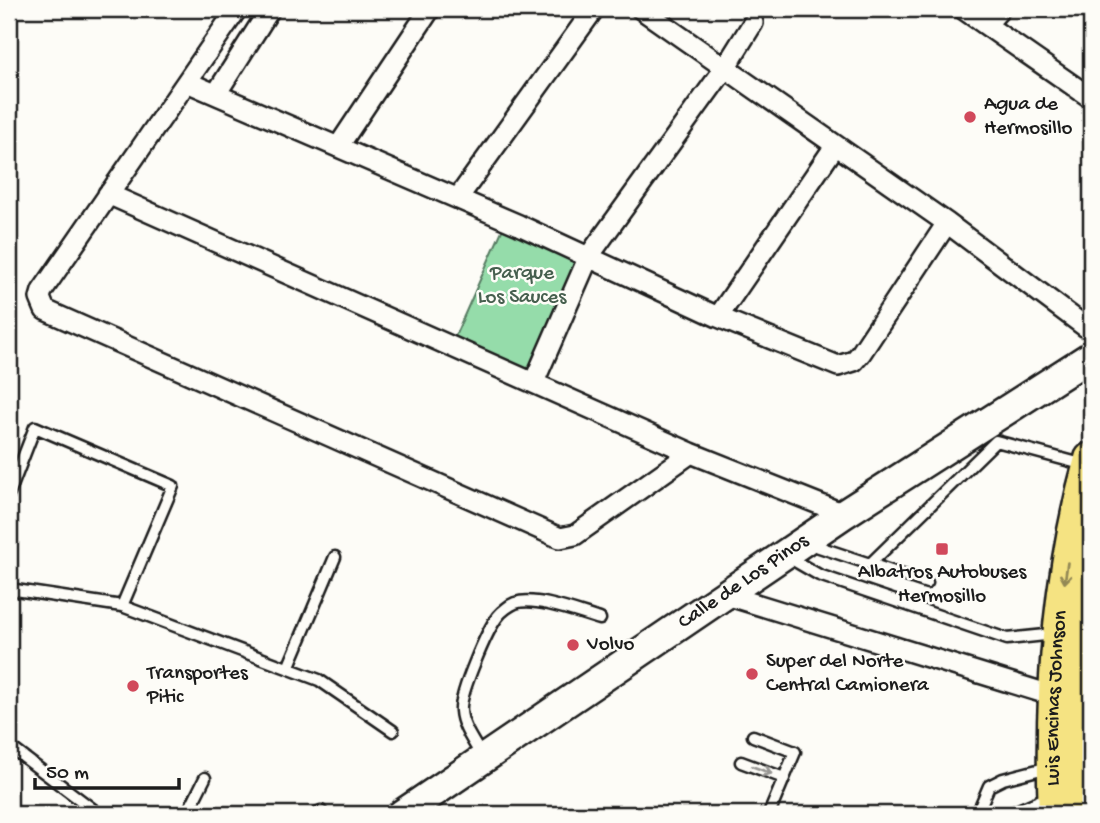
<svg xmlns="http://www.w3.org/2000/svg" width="1100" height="823" font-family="'Gochi Hand',sans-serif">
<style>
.green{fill:#95dcaa;stroke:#587c63;stroke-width:2}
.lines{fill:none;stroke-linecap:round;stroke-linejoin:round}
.lane-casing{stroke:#1c1c1c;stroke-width:15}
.street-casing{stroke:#1c1c1c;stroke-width:24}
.secondary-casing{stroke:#1c1c1c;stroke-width:33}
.primary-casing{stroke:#1c1c1c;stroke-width:37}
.lane{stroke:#fdfcf7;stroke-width:10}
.street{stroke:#fdfcf7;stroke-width:19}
.secondary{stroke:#fdfcf7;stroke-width:28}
.primary{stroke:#f5e382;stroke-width:32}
.oneway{stroke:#938954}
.oneway2{stroke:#989794}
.poi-dot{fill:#d1495b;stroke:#fdfcf7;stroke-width:2.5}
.labels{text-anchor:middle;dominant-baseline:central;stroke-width:5;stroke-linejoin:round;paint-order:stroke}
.poi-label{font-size:21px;fill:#1c1c1c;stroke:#fdfcf7;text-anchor:start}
.park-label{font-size:21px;fill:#465f4e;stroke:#fdfcf7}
.street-label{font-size:21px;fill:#1c1c1c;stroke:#fdfcf7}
</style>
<rect width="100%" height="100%" fill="#fdfcf7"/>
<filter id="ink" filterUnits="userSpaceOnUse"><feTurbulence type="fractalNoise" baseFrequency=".0143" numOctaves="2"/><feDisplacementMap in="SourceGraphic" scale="14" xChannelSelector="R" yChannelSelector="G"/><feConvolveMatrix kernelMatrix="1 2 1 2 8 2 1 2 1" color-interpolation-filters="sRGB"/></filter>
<g filter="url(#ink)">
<path class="green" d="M503,228L579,261L527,376L452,343Z"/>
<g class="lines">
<defs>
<path id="lane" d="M9,494L35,427L173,486L122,606
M807,543L927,583
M788,557L819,575L1007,639L1055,634
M870,564L996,441L1085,465
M9,589L122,606L319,680L393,731
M288,668L335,557
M753,736L795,752L769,814
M9,746L99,814
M481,755C474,742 462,727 461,711C459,695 487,630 498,616C502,611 510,605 515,603C536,596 579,613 600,619
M741,762L784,778
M187,814L205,778
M316,814L321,811
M977,814L989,786L1003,779L1049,767
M1009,814L1050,796"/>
<path id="street" d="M237,9L42,291L40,298L45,310L560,538L575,535L691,453
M641,9L947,223L1091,331
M963,9L1091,98
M986,25L1000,9
M187,82L519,225L718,317L838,366L854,361L861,353L947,223
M216,94L270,9
M338,147L430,9
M108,194L691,453L844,514
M458,198L594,9
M718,317L835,146
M534,382L589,256L725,68L753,23
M723,594L1054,696"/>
<g id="secondary">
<path id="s1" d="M402,814L844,514L1091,356"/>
</g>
<g id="primary">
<path id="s2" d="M1055,814C1050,694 1059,574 1091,459"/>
<path d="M1086,814L1081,735L1083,675L1091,581"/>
</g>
</defs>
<use href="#lane" class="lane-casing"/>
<use href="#street" class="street-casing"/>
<use href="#secondary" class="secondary-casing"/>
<use href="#primary" class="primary-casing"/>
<use href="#lane" class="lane"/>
<use href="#street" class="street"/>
<use href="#secondary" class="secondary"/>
<use href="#primary" class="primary"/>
</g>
<defs><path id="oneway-shaft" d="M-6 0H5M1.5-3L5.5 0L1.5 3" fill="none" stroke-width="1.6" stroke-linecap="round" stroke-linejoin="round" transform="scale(1.75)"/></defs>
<use class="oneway" href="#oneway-shaft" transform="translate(1066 573) rotate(98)"/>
<use class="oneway2" href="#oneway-shaft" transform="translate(762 770) rotate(21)"/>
</g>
<g class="poi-dot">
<circle cx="970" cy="117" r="7"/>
<rect x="935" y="542" width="14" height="14" rx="3.5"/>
<circle cx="573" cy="645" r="7"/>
<circle cx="752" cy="674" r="7"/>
<circle cx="133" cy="686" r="7"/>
</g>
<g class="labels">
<g class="poi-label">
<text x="984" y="105">Agua de<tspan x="984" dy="24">Hermosillo</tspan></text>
<text x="942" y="573" text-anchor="middle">Albatros Autobuses<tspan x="942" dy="24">Hermosillo</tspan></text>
<text x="587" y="645">Volvo</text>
<text x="766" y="662">Super del Norte<tspan x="766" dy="24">Central Camionera</tspan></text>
<text x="147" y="674">Transportes<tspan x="147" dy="24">Pitic</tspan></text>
</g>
<g class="park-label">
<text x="522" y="274">Parque<tspan x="522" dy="24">Los Sauces</tspan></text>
</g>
<g class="street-label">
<text stroke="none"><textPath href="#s1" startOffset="413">Calle de Los Pinos</textPath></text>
<text stroke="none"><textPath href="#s2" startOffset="116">Luis Encinas Johnson</textPath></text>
</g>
</g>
<rect width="1100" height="823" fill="none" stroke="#fdfcf7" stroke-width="35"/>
<rect x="18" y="18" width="1065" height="788" fill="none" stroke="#1c1c1c" stroke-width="2.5" filter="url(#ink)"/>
<path d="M35 778v10h144v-10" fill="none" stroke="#1c1c1c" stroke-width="3.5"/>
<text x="46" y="778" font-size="21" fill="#1c1c1c" stroke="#fdfcf7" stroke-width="5" paint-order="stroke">50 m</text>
</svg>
